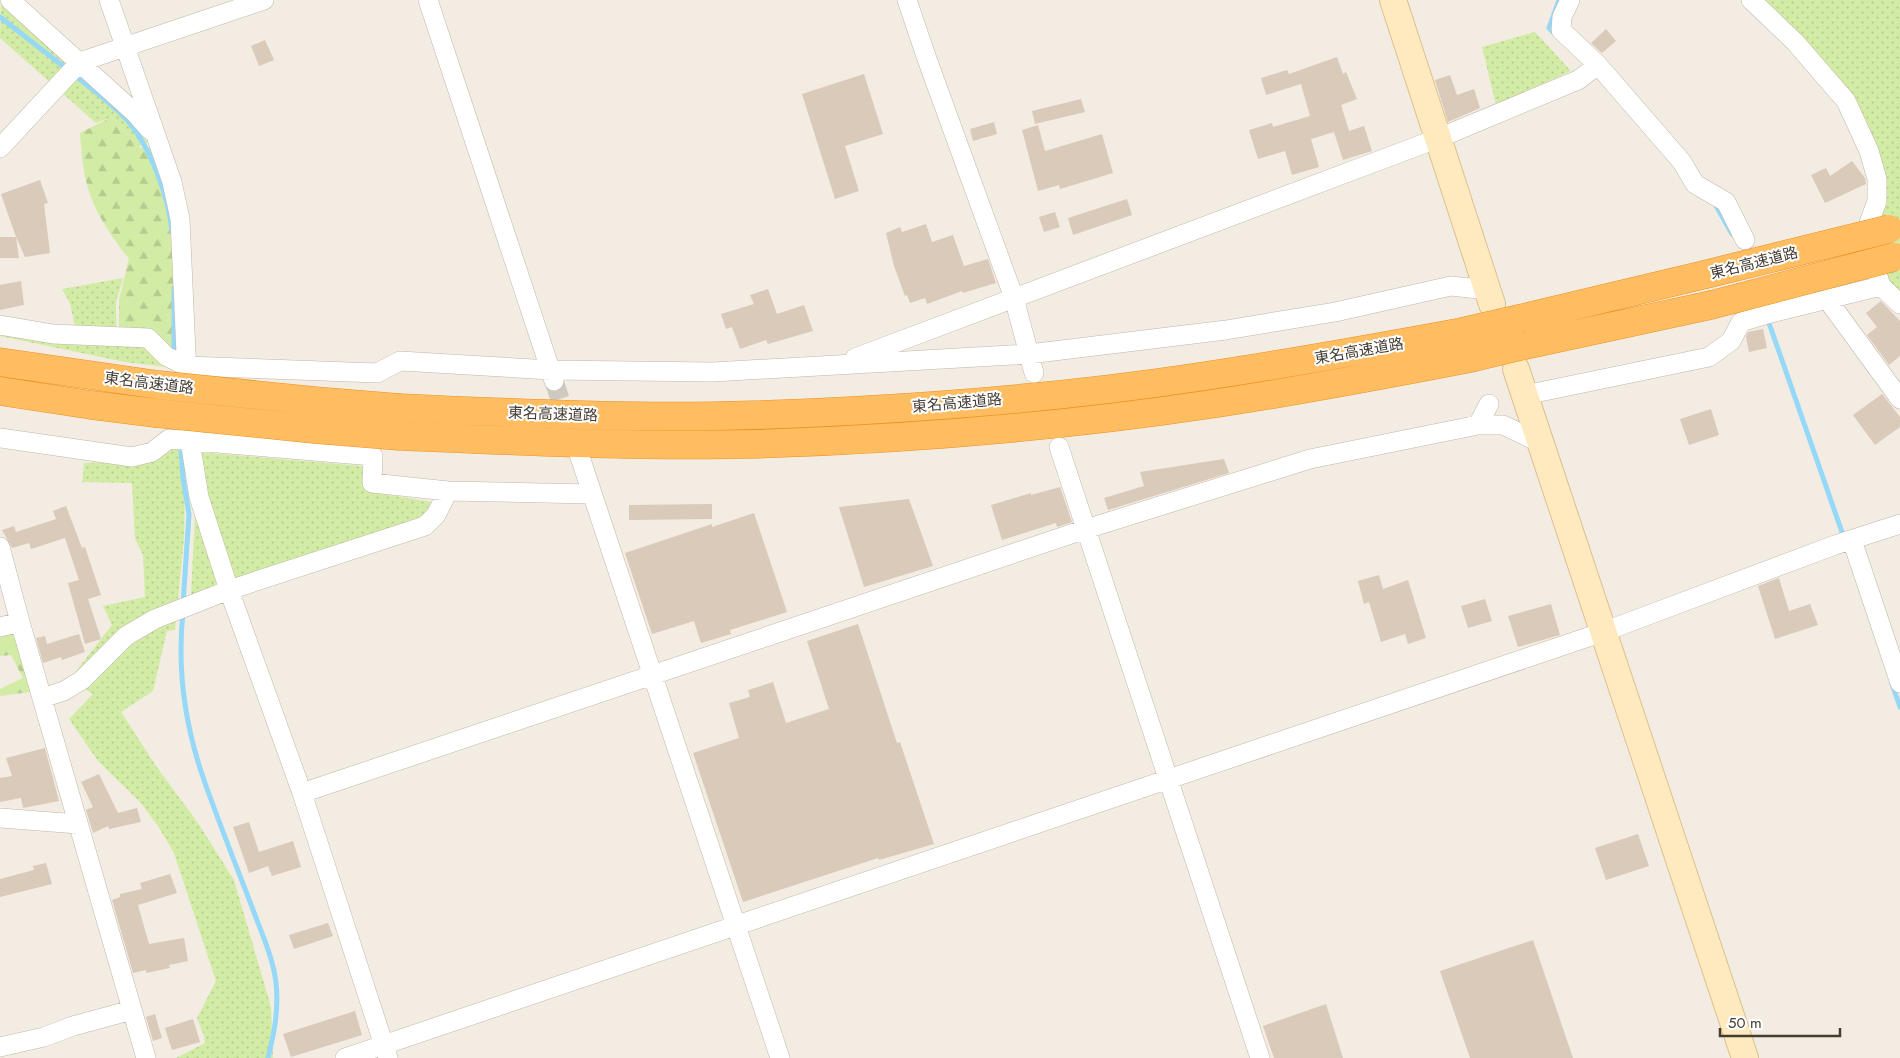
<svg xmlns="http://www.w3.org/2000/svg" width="1900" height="1058" font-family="Jost,'Noto Sans JP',sans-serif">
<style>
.grass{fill:url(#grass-dots)}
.forest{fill:url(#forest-firs)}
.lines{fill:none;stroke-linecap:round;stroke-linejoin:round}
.stream{stroke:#96d8f8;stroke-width:5}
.building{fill:#d9cab9}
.street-tunnel{stroke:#d0c9bf;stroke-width:19;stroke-dasharray:19 9;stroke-linecap:butt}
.street-casing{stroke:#c2b6a7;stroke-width:20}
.secondary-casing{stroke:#dbc18e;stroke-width:28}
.highway-casing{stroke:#ee9121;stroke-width:29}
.street{stroke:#fff;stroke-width:19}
.secondary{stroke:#ffeac0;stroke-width:26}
.highway{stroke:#ffbd61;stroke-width:28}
.highway-bridge-casing{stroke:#ee9121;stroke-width:29;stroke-linecap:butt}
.highway-bridge{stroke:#ffbd61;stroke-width:28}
.labels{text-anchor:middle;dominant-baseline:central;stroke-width:4;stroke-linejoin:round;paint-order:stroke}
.street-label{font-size:15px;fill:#453c32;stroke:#fff}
</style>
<defs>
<pattern id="grass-dots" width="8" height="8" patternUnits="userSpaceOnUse" patternTransform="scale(1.25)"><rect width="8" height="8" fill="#d2eca5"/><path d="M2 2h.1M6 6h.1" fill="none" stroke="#b6cb8e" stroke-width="1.8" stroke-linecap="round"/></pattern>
<pattern id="forest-firs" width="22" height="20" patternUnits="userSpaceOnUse" patternTransform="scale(1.25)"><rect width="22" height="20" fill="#d2eca5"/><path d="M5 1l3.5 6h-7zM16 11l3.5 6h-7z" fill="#b6cb8e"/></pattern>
</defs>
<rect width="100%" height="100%" fill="#f3ece2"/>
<path class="grass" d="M1,0L153,140L138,147L112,117L96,123L0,38Z
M1751,0H1900V302L1881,286L1877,186L1846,101Z
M1535,32L1571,71L1496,105L1482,47Z
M123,278L116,302V332L75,327L70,303L62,289Z
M0,324L140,342L175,368L125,362L0,336Z
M186,442L184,538L175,630L167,631L153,691L121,712L156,766L198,823L234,880L271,1007L273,1058H176L205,1043L204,1036L197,1018L216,981L174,853L158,826L140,802L98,761L69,719L93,694L69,680L112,625L103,606L145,597L143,555L135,539L132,483L82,482L84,463L156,461L173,444Z
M198,452L363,466L365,491L432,502L422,516L352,543L191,596Z"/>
<path class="forest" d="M112,117L138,147L147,149L154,144L177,232L179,353L119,331V300L129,258C122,252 118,244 112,236C87,199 83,177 80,133Z
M10,631L23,650L30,692L0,696V689L23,678L11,655L0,656V633Z"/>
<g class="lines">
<path class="stream" d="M0,17L68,70
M1556,35L1549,28L1559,0
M74,75C92,89 111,103 127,120C150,146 169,197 172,232
M1715,204L1732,234
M174,288V355
M1769,323L1843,535
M179,423L183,478L189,514L183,604
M183,612C177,669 185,726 204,780C219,823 236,865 252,907C261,932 273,957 276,983C279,1009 274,1034 268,1058
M1892,684L1900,707"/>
</g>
<path class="building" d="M1606,29L1616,41L1602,53L1591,43Z
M265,40L274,60L259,66L251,46Z
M1337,57L1343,74L1346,72L1357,99L1341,105L1349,131L1364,126L1372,151L1343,160L1334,132L1311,139L1319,167L1292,175L1285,151L1258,159L1249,130L1272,123L1273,127L1310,116L1301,84L1266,95L1261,78L1287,70L1289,74Z
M864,74L883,134L845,146L859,191L835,199L802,94Z
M1450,75L1457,95L1474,89L1480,108L1448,122L1435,80Z
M1081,99L1085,112L1035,124L1032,111Z
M994,122L997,134L973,141L970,129Z
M1038,125L1045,151L1102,134L1113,173L1060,189L1059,185L1038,191L1022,130Z
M1852,161L1865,178L1866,184L1825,203L1811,175L1826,168L1830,176Z
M40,180L48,203L44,204L50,253L25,257L16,237L19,258H0V237H16L1,194Z
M1127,199L1132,215L1073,235L1068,218Z
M1055,212L1060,227L1044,232L1039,217Z
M926,224L932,242L953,235L964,266L988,259L996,283L963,293L962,291L927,304L925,298L910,303L907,295L905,296L894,266L886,233L900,227L902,232Z
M21,281L24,305L0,310V285Z
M768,289L777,314L804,305L813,331L768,344L766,340L740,349L732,327L726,329L721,314L754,304L750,295Z
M1881,301L1900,321V356L1889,365L1867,335L1877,327L1866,313Z
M1763,329L1767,348L1749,352L1746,337L1748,332Z
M1882,394L1900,417V427L1875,445L1853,415Z
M1711,409L1719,435L1689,445L1680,419Z
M1224,459L1229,473L1108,510L1104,498L1144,486L1140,472Z
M1060,487L1072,522L1057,527L1056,523L1002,540L991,505L1031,493V495Z
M909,499L933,566L864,587L839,507Z
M712,504V519L629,520V505Z
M66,506L82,548L85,547L101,595L88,599L101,639L85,644L68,583L79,580L65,538L31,549L29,543L12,548L2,530L14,526L16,532L56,519L53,511Z
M754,513L787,612L730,630L731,634L701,643L694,621L652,634L625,553L712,524V527Z
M1379,575L1383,589L1408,580L1426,638L1408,644L1405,634L1381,642L1369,602L1364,604L1358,581Z
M1779,578L1789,611L1810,604L1818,625L1775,639L1758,586Z
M1485,599L1492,621L1468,628L1461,606Z
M1551,604L1560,635L1518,647L1508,616Z
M858,624L897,743L900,742L934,844L879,860L878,858L743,902L693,753L739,738L729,703L750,697L748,690L773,682L786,723L829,709L807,641Z
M79,634L85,652L62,660L61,657L43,663L36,638L45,636L47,644Z
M45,748L59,801L23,808L21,798L0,802V778L12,776L6,758Z
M99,774L118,813L137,808L141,822L109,829L108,826L93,833L86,810L93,807L81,782Z
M249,822L259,852L293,841L301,867L272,876L268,866L249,873L233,827Z
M1638,834L1649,866L1606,880L1595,848Z
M46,863L52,884L0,897V879L34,870L33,866Z
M170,874L177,893L138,905L149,944L184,938L188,961L169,965L170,968L146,973V970L133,973L112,900L120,897V894L142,889L140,883Z
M328,923L333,936L294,949L289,935Z
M1533,940L1573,1058H1470L1440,971Z
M1326,1004L1343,1058H1274L1263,1026Z
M355,1011L362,1035L291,1057L283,1034Z
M155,1014L162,1038L153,1041L146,1017Z
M193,1019L200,1042L172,1050L165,1028Z"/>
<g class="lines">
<path class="street-tunnel" d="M554,381L578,453"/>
<defs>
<path id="street" d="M10,0L135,113L150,130
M109,0L172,182L180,219L187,375
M428,0L554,381
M907,0L927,59L1014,298L1034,373
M1570,0L1562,17L1561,30L1598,65L1682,162L1695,184L1726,202L1745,240
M1751,0L1795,42L1846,101L1869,151L1877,179V201L1869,223L1871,254L1881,286L1900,304
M0,148L80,62L264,0
M1827,299L1900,399
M0,325L53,334L148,338L166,356L186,366L377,373L400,361L551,370L713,372L1029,354L1226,330L1335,312L1451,286L1488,290
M855,358L1439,138L1578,80L1598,65
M1525,395L1709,357L1731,341L1741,322L1771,313L1881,286
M188,405L190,441L199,497L229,590L302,793L388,1058
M1478,425L1489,404
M0,438L132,457L152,452L169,439L373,456L372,483L448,491L592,494
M1059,447L1260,1058
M579,454L780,1058
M1852,540L1900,683
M0,547L20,622L146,1058
M0,627L20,622
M42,698L64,691L82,680L126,636L155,619L229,590L425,526L436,515L448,491
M302,793L1086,529L1310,459L1478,425H1503L1541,443
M0,818L78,824
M0,1047L44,1037L73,1026L132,1010
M345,1058L1603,632L1835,545L1900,524"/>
<path id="secondary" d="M1393,0L1492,304
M1516,369L1745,1058"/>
<path id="highway" d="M1523,318L1703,275
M1521,346L1711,305
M0,362L159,385
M0,391L91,405L155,413
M400,408C518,413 636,419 754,415C901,410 1053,399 1198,377C1287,364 1375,348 1462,332
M399,436C518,441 637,447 757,444C906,439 1057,427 1205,405C1294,392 1383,375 1471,358"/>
</defs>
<use href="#street" class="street-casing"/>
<use href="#secondary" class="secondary-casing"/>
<use href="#highway" class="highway-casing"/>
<use href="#street" class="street"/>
<use href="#secondary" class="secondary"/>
<use href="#highway" class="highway"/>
<defs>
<path id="highway-bridge" d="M1703,275L1889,229
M1711,305L1894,257
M1462,332L1523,318
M1471,358L1521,346
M159,385L315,401L400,408
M155,413L313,429L399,436"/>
</defs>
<use href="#highway-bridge" class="highway-bridge-casing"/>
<use href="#highway-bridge" class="highway-bridge"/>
</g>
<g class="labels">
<g class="street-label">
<text transform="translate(1754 263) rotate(-14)">東名高速道路</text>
<text transform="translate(1359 351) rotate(-10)">東名高速道路</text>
<text transform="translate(149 383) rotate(7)">東名高速道路</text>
<text transform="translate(957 403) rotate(-5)">東名高速道路</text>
<text transform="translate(553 414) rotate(2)">東名高速道路</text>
</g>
</g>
<path d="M1720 1028v8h120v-8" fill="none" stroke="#453c32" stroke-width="2.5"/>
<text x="1728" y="1028" font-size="15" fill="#453c32" stroke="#ffffff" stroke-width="4" paint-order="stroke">50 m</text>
</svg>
